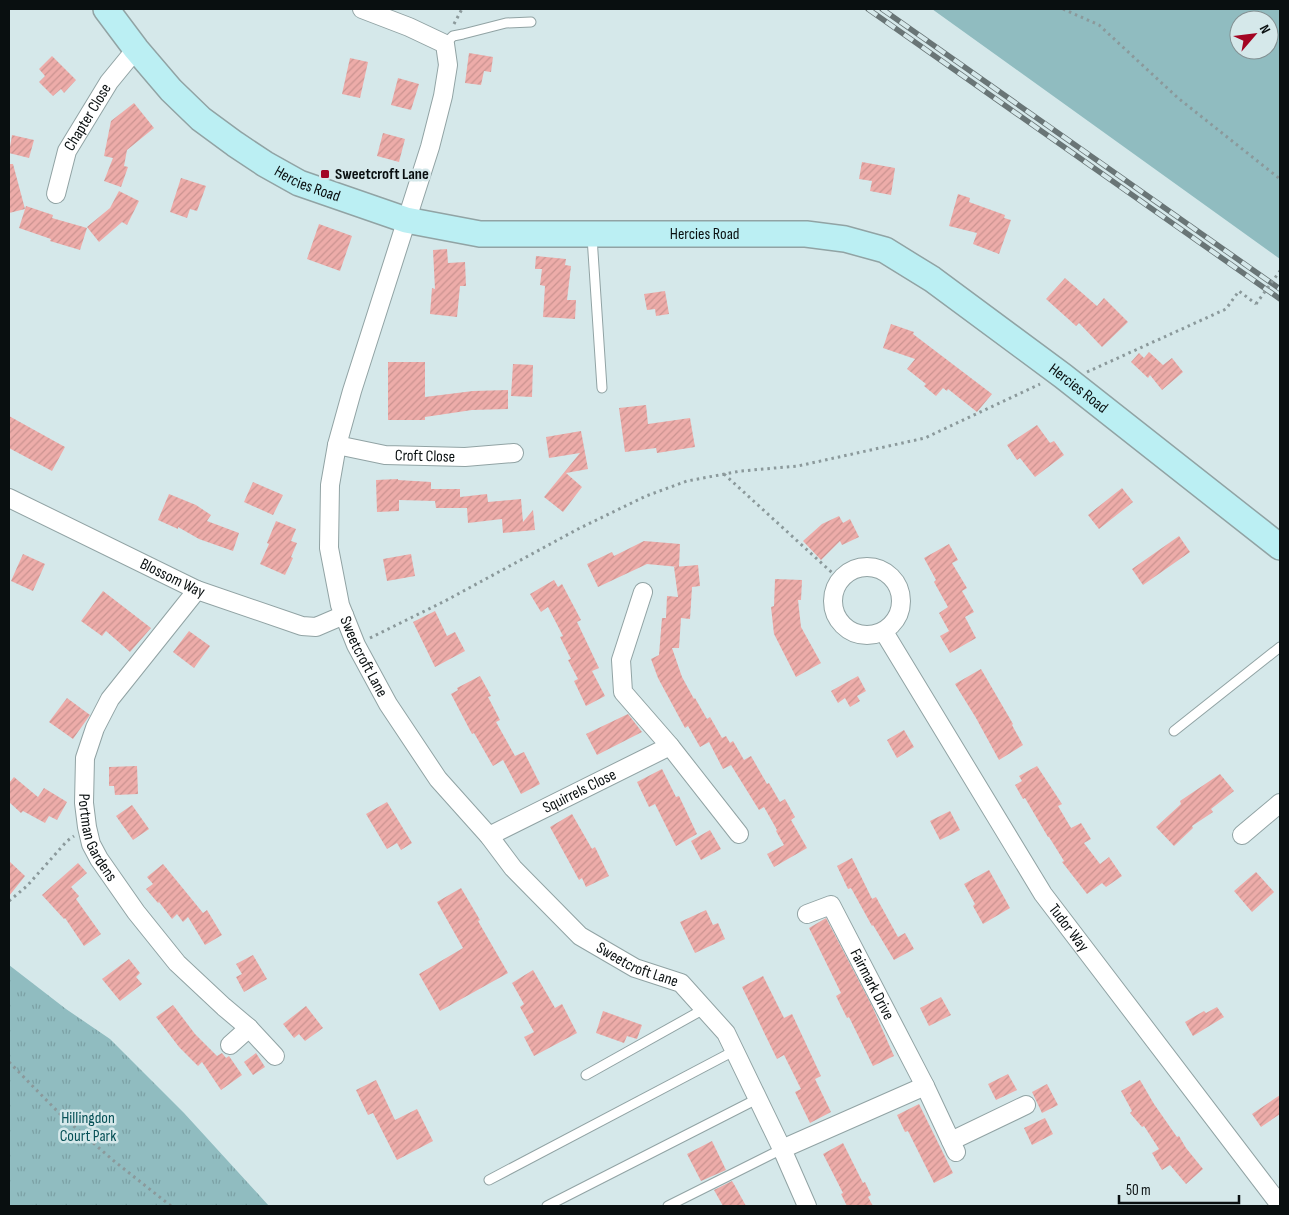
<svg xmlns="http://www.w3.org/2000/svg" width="1289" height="1215" font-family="'Sofia Sans Condensed',sans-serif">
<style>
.green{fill:#90bcc0;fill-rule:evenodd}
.park{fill:url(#park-tufts)}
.building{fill:url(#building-hatch)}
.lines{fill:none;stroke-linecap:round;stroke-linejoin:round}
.lane-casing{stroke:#91a3a4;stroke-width:11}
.street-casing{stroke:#91a3a4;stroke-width:20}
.secondary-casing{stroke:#91a3a4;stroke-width:28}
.path{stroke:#8b999b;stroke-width:3;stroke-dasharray:2.5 4;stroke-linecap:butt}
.lane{stroke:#fff;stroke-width:9}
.street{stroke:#fff;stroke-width:18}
.secondary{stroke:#bbeff3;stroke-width:25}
.rail-casing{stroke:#697576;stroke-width:5.5}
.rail{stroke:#d5e8ea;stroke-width:4;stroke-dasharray:11;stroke-linecap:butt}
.path-bridge{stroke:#8b999b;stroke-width:3;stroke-dasharray:2.5 4;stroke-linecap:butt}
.poi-dot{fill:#a30523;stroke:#d5e8ea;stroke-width:2}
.labels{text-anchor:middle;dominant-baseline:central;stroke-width:5;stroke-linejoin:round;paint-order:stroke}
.street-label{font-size:16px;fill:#090f10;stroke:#d5e8ea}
.poi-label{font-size:16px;font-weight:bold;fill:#090f10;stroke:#d5e8ea;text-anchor:start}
.park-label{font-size:16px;fill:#065056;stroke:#d5e8ea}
</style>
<defs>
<pattern id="park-tufts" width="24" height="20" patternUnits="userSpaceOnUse" patternTransform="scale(1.25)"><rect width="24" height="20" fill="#90bcc0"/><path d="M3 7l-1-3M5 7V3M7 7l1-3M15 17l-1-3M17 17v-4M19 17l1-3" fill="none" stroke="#7ba0a4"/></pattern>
<pattern id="building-hatch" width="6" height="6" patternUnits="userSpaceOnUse" patternTransform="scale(1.25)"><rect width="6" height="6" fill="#edaca9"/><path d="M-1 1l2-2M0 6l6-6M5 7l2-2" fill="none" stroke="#ca9390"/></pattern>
</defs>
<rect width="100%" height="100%" fill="#d5e8ea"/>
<path class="green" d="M932,9H1280V259ZM1239,20H1269V50H1239Z"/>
<path class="park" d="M9,965L66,1009L110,1039L184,1113L269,1206H9Z"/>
<path class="building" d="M469,53L493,57L491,72L484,71L481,85L465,83Z
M52,56L76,80L64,93L61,89L53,96L39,82L45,76L39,69Z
M350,58L368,62L360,98L342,94Z
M398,78L419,84L411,110L391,105Z
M134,103L154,128L127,150L124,166L128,167L121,187L104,181L113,158L104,156L111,121Z
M383,133L405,139L399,162L377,156Z
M12,135L34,140L29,158L9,153Z
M862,162L895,168L891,195L870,191L872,181L859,179Z
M9,164H13L25,209L9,213Z
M181,178L206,186L197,211L190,209L187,218L170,212Z
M119,191L139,201L127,225L122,222L99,242L87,227L110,208Z
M958,194L970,198L969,202L1005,215L1004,218L1011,220L999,254L973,244L977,233L949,226Z
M26,206L53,215L52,218L87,228L80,250L50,241L51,239L19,228Z
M319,224L352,236L340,271L307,259Z
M447,249L448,263L465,262L466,286H460L457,317L430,314L432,288L435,289L433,250Z
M536,256L566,259L565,265L571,266L567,300H576L575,319L543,317L545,286L540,285L542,269H535Z
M1065,278L1097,306L1104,298L1128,322L1102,347L1079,323L1076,326L1046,299Z
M665,291L669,314L656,316L655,309L647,310L644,294Z
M891,324L914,332L913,334L992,394L977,412L948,389L947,391L943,388L936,396L924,386L926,384L907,369L915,359L883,348Z
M1149,352L1163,365L1172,358L1183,372L1162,390L1150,375L1148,378L1131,362L1139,353L1144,358Z
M388,362H425V397L473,391L508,390V409L472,410L425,417V420H388Z
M513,364L533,365L532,397L511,396Z
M646,405L648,424L690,418L695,447L657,453L656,448L625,452L619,408Z
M9,416L65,447L52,471L9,448Z
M1037,425L1050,443L1054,441L1064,455L1035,477L1020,458L1017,460L1007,445Z
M581,431L588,469L566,473L582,487L563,512L544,497L580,453L549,458L546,437Z
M398,479V480L431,482V489H460V497L487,494L488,502L521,499L523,522L533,510L535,530L503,533L502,519L468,523L467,508H436L435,501L399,500V511L377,512L376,480Z
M253,482L283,495L273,515L244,502Z
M1122,488L1133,502L1099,529L1088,515Z
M169,494L196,505L211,515L207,521L239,533L233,551L199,539L178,527V529L158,520Z
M839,516L843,523L850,519L859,537L842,545L840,541L821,560L803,541L822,524Z
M276,521L296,529L291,541L297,543L291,557L293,558L285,575L260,564L269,544L267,543Z
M1179,536L1190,552L1143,585L1132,569Z
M644,541L680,544L679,567L647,564L598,587L587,564L612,552L614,556Z
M949,544L958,560L952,563L967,588L962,591L974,612L965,617L976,638L950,653L940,636L949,631L939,613L948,607L934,582L936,580L924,558Z
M23,554L45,564L33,591L11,581Z
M411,554L415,576L387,581L383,559Z
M698,565L700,586L692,587L690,619L681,618L679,648H672L682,677L694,699L695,698L707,719L710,717L722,738L726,736L730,743L733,741L744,760L751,756L767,784L769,783L780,802L785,799L795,817L791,820L807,848L774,867L767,854L784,845L776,831L777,830L764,807L759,810L731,765L723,769L709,742L700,747L688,726L685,728L658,678L651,659L659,655L662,618H666L667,596L678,597L674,567Z
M775,579L802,580L801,600H798L801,627L821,663L796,677L774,634L771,607L774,606Z
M554,580L558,587L562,584L581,620L577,622L599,668L592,671L605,696L586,706L574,681L578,679L568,660L571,659L560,637L563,636L548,607L541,612L530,594Z
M103,591L151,628L130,652L106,631L102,636L81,621Z
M435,611L447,636L455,632L465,651L435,667L413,622Z
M189,631L210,646L194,668L173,652Z
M981,669L1013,724L1012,725L1023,745L999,760L976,718L955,684Z
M480,676L491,696L488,697L500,720L496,722L515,756L524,752L540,784L521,794L503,760L493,766L474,733L472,734L451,694L458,690L457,688Z
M858,676L866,691L857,696L860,701L850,707L845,698L838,703L831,691Z
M67,698L90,715L73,739L49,722Z
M628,714L642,732L597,755L586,734Z
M904,730L914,747L897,758L887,740Z
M137,766L138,794L115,795L114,786H109V767Z
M1037,766L1062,804L1058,806L1071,828L1081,823L1091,839L1084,843L1100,864L1109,857L1122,876L1106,887L1102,883L1087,894L1062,862L1064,861L1049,837H1048L1025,798L1023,799L1015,785L1022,781L1019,776Z
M662,769L676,797L679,796L697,834L676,846L655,804L649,807L637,782Z
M1220,774L1234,791L1211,809L1213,812L1192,826L1193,828L1174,846L1156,827L1181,804L1180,801Z
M14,777L38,797L44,788L67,802L57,820L49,816L45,823L23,811L21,813L9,802V783Z
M387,802L412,843L401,850L397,843L387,849L366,814Z
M132,805L149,829L133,840L116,816Z
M950,811L960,830L940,840L930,821Z
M572,814L592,849L595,847L609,876L586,887L582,878L579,880L550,827Z
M710,830L721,849L701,860L691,841Z
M852,858L872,899L876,897L898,937L905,933L914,949L894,960L873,925L872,926L851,888L848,889L837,866Z
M9,861L25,876L9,896Z
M78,863L87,873L71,887L79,896L76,899L101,934L84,946L65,918L64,919L42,895Z
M163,864L203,913L207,910L222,935L205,945L188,917L183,922L177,914L172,919L159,902L158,903L146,889L153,884L147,877Z
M989,870L1010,908L983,924L973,906L975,904L964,884Z
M1256,872L1274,892L1252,912L1234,891Z
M461,888L480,920L478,921L508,973L440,1011L419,974L463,948L437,902Z
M706,910L713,925L718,923L725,939L695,953L680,922Z
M826,918L872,1006L894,1056L873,1066L849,1017L847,1018L836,996L841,993L809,928Z
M253,955L267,979L244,992L236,977L242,974L236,964Z
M129,959L140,973L136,977L142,984L120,1001L102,979Z
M533,970L555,1008L562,1004L577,1033L534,1056L524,1037L534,1032L520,1007L524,1004L512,983Z
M763,976L784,1018L792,1014L821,1076L815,1079L831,1112L810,1123L795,1092L801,1089L784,1055L777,1059L742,987Z
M941,997L951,1015L929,1026L920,1008Z
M173,1005L195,1034L217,1056L222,1053L226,1058L229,1056L242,1075L221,1090L202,1062L198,1066L179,1047L156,1017Z
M306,1006L323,1028L305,1041L299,1034L294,1038L283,1024Z
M1217,1007L1224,1017L1193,1036L1185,1022L1204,1011L1206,1013Z
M603,1011L642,1025L637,1039L627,1036L624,1043L596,1033Z
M256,1053L265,1067L253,1075L244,1062Z
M1008,1074L1017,1090L996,1100L988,1084Z
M376,1080L395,1120L417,1109L433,1141L397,1160L373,1113L368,1115L356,1090Z
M1140,1080L1154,1104L1177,1137L1179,1136L1186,1148L1203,1169L1186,1184L1170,1165L1162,1170L1152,1153L1159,1149L1144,1126L1142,1127L1130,1113L1132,1111L1121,1091Z
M1047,1084L1058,1105L1042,1113L1032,1092Z
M1280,1095V1114L1261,1127L1252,1114Z
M919,1104L953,1173L934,1183L908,1131L905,1132L897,1115Z
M1045,1118L1053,1134L1032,1145L1024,1128Z
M712,1141L726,1170L701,1181L687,1154Z
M843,1143L863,1183L865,1182L871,1195L868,1197L873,1206H847L841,1194L843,1193L823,1154Z
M732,1181L735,1186L746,1206H723L714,1190Z"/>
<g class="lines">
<defs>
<path id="lane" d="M445,44L453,36L463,34L506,23L531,22
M592,237L602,388
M1174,731L1280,647
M586,1075L704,1009
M489,1180L734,1051
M547,1206L757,1099
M668,1206L782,1149"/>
<g id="street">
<path id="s1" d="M362,9L409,27L445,44L448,65L443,96L430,147L352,391L337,445L330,485L329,548L340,605L356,645L388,704L438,779L489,836L513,868L580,936L635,968L681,983L726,1033L782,1149L807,1206"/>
<path id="s2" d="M56,194L67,151L109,82L136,49"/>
<path id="s3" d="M337,445L385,455L465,457L514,453"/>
<path id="s4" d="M9,498L197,590L302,626L316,627L344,615"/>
<circle cx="867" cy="601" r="34"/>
<path id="s5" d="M197,590L110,699L95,728L85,758L84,803L87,827L91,844L99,859L136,912L177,963L224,1007L249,1028L275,1056"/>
<path d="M643,592L621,660L623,692L670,746L739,834"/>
<path id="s6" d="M884,632L1043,894L1280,1205"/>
<path d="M1242,835L1280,803"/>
<path id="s7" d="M489,836L670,746"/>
<path id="s8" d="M807,914L831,905L925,1086L956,1152"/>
<path d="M230,1045L249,1028"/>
<path d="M951,1141L1026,1105"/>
<path d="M782,1149L925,1086"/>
</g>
<g id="secondary">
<path id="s9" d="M106,9L136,49L171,90L201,119L235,144L265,164L299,183L406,220L480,234H806L845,239L885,250L932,279L1063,376L1280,547"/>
</g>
</defs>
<use href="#lane" class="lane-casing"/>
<use href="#street" class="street-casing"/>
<use href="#secondary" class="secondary-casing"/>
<path class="path" d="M1063,9L1099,25L1178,98L1280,179
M454,24L462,9
M1087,372L1226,309L1239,291L1256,304
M724,474L840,580
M370,638L445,601L578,529L646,496L687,481L741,471L798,466L925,438L1040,384
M9,901L27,886L67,841L74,836
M9,1062L63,1117L114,1161L171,1206"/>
<use href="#lane" class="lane"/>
<use href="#street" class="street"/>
<use href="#secondary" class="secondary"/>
<defs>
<path id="rail" d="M868,9L1280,299
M882,9L1280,289"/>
</defs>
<use href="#rail" class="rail-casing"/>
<use href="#rail" class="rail"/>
<path class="path-bridge" d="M1256,304L1280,271"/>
</g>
<rect class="poi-dot" x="320" y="169" width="10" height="10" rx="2.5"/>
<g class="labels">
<g class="street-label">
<text stroke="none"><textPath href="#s2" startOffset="84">Chapter Close</textPath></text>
<text stroke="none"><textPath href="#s9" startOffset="271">Hercies Road</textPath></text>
<text stroke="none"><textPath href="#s9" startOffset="676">Hercies Road</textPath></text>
<text stroke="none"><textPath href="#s9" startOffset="1096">Hercies Road</textPath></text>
<text stroke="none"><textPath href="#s3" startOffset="89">Croft Close</textPath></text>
<text stroke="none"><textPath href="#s4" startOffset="182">Blossom Way</textPath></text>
<text stroke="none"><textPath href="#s1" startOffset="726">Sweetcroft Lane</textPath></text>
<text stroke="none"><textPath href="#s7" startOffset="101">Squirrels Close</textPath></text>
<text stroke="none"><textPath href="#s5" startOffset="286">Portman Gardens</textPath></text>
<text stroke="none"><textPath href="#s6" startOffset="349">Tudor Way</textPath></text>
<text stroke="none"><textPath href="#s1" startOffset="1146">Sweetcroft Lane</textPath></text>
<text stroke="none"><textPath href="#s8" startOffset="115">Fairmark Drive</textPath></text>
</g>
<g class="poi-label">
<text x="335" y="174">Sweetcroft Lane</text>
</g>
<g class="park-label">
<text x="88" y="1118">Hillingdon<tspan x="88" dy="18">Court Park</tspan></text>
</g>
</g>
<rect width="1289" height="1215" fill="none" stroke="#090f10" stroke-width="20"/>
<g transform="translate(1254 35) rotate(62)"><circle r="24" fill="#d5e8ea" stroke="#839193"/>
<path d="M0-4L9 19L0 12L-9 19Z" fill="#a30523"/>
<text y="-8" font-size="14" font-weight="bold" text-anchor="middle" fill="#090f10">N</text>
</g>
<path d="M1119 1195v8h120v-8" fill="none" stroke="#090f10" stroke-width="2.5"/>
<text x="1126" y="1195" font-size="15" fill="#090f10" stroke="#d5e8ea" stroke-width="4" paint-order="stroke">50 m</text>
</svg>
